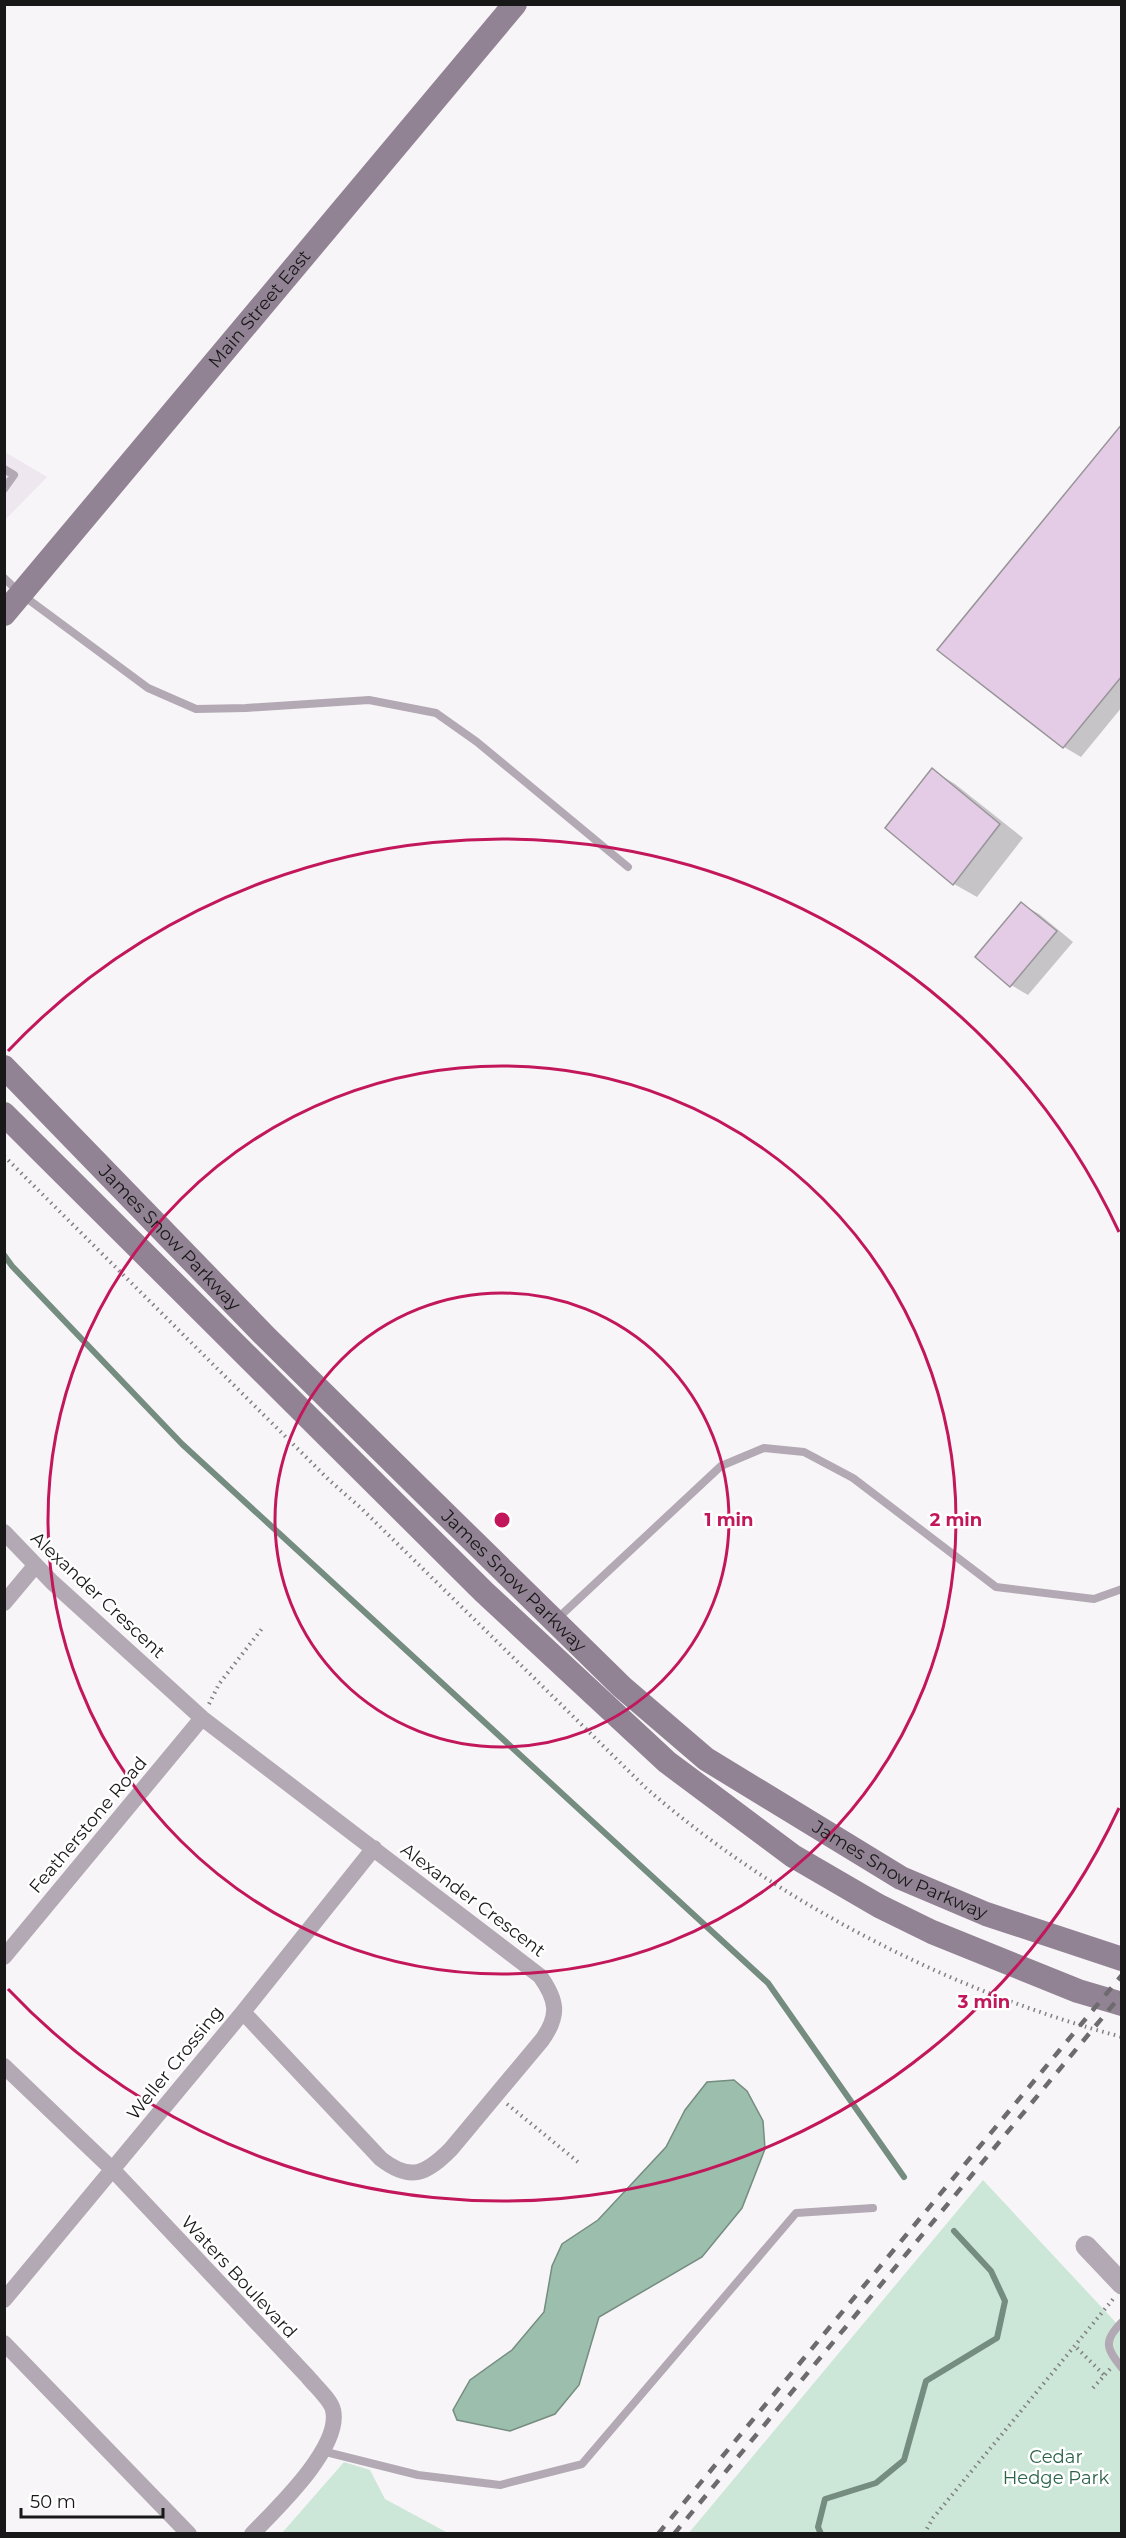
<svg xmlns="http://www.w3.org/2000/svg" width="1126" height="2538" font-family="Montserrat,sans-serif">
<style>
.built{fill:#eee7ef}
.green{fill:#cce7d8}
.water{fill:#9cbeac;stroke:#758c80;stroke-width:1.5}
.shadow{fill:#0003}
.lines{fill:none;stroke-linecap:round;stroke-linejoin:round}
.stream{stroke:#758c80;stroke-width:6}
.building{fill:#e4cce7;stroke:#979597;stroke-width:1.5}
.path{stroke:#828082;stroke-width:4;stroke-dasharray:1.5 4.5;stroke-linecap:butt}
.service{stroke:#b3a9b4;stroke-width:8}
.minor{stroke:#b3a9b4;stroke-width:16}
.tertiary{stroke:#b3a9b4;stroke-width:21}
.secondary{stroke:#928394;stroke-width:24}
.rail{stroke:#6d6b6d;stroke-width:4.5;stroke-dasharray:10 10;stroke-linecap:butt}
.ring{fill:none;stroke:#c2185b;stroke-width:3}
.labels{text-anchor:middle;dominant-baseline:central;stroke-width:5;stroke-linejoin:round;paint-order:stroke}
.street-label{font-size:18px;fill:#191819;stroke:#fff}
.park-label{font-size:18px;fill:#2b644a;stroke:#fff}
.centre{fill:#c2185b;stroke:#fff;stroke-width:3}
.ring-label{font-size:18px;text-anchor:middle;font-weight:bold;fill:#c2185b;stroke:#fff;stroke-width:5;stroke-linejoin:round;paint-order:stroke}
</style>
<rect width="100%" height="100%" fill="#f8f5f8"/>
<path class="built" d="M5,452L47,477L5,520Z"/>
<path class="green" d="M983,2180L1121,2328V2533L688,2534Z
M344,2462L370,2470L385,2499L448,2533H282Z"/>
<path class="water" d="M734,2080L747,2091L763,2121L765,2149L742,2208L702,2257L599,2317L579,2385L555,2414L510,2431L457,2420L453,2410L470,2380L512,2350L544,2312L552,2266L562,2244L598,2220L666,2147L685,2110L707,2082Z"/>
<path class="shadow" d="M1122,426V707L1081,757L1064,747L939,650Z
M932,770L955,784L1023,838L977,897L954,884L887,828Z
M1021,904L1039,914L1073,942L1028,995L1011,985L977,957Z"/>
<g class="lines">
<path class="stream" d="M4,1255L12,1266L182,1444L768,1983L904,2177
M821,2534L818,2527L825,2499L876,2483L904,2460L926,2381L997,2338L1005,2301L991,2271L954,2231"/>
</g>
<path class="building" d="M1122,424V676L1063,748L937,650Z
M932,768L1000,824L953,885L885,828Z
M1021,902L1057,931L1010,987L975,957Z"/>
<g class="lines">
<path class="path" d="M4,1156L329,1480L362,1509L646,1788C778,1903 952,1992 1122,2037
M209,1704L219,1684L264,1626
M507,2104L578,2162
M1077,2348L1104,2375
M1093,2388L1110,2369
M924,2534L933,2518L1114,2298"/>
<path class="service" d="M4,469L14,475L4,489
M4,578L21,594L148,688L196,709L246,708L369,700L436,713L477,742L628,867
M557,1619L721,1466L764,1448L804,1452L853,1478L996,1587L1094,1599L1122,1589
M1122,2322C1103,2341 1106,2348 1122,2368
M322,2451L418,2475L500,2485L582,2464L796,2213L873,2208"/>
<path class="minor" d="M4,1532L52,1582L202,1718L540,1976C557,2000 560,2015 542,2040L451,2149C426,2174 411,2182 381,2159L243,2012
M4,1603L35,1566
M4,1957L202,1718
M4,2066L113,2170L308,2377C315,2386 331,2400 333,2410C342,2447 276,2509 252,2534
M4,2300L243,2012L374,1848
M4,2343L189,2534"/>
<path class="tertiary" d="M1086,2246L1122,2284"/>
<g class="secondary">
<path id="s1" d="M4,614L515,4"/>
<path id="s2" d="M4,1067L265,1336L416,1485L622,1687L706,1759L901,1878L986,1914L1122,1959"/>
<path d="M4,1114L484,1592L667,1762L793,1856L879,1906L932,1932L1078,1991L1122,2004"/>
</g>
<path class="rail" d="M658,2534L1122,1975
M674,2534L1122,1994"/>
</g>
<g class="ring">
<circle cx="502" cy="1520" r="227"/>
<circle cx="502" cy="1520" r="454"/>
<path d="M1119 1808A681 681 0 0 1 8 1989M8 1051A681 681 0 0 1 1119 1232"/>
</g>
<g class="labels">
<g class="street-label">
<text stroke="none"><textPath href="#s1" startOffset="398">Main Street East</textPath></text>
<text stroke="none"><textPath href="#s2" startOffset="238">James Snow Parkway</textPath></text>
<text stroke="none"><textPath href="#s2" startOffset="724">James Snow Parkway</textPath></text>
<text transform="translate(98 1595) rotate(43)">Alexander Crescent</text>
<text transform="translate(88 1825) rotate(-50)">Featherstone Road</text>
<text stroke="none"><textPath href="#s2" startOffset="1210">James Snow Parkway</textPath></text>
<text transform="translate(473 1900) rotate(37)">Alexander Crescent</text>
<text transform="translate(175 2063) rotate(-51)">Weller Crossing</text>
<text transform="translate(239 2277) rotate(47)">Waters Boulevard</text>
</g>
<g class="park-label">
<text x="1056" y="2457">Cedar<tspan x="1056" dy="21">Hedge Park</tspan></text>
</g>
</g>
<circle cx="502" cy="1520" r="9" class="centre"/>
<g class="ring-label">
<text x="729" y="1526">1 min</text>
<text x="956" y="1526">2 min</text>
<text x="984" y="2008">3 min</text>
</g>
<rect width="1126" height="2538" fill="none" stroke="#191819" stroke-width="12"/>
<path d="M21 2508v9h142v-9" fill="none" stroke="#191819" stroke-width="3"/>
<text x="30" y="2508" font-size="18" fill="#191819" stroke="#ffffff" stroke-width="4.5" paint-order="stroke">50 m</text>
</svg>
